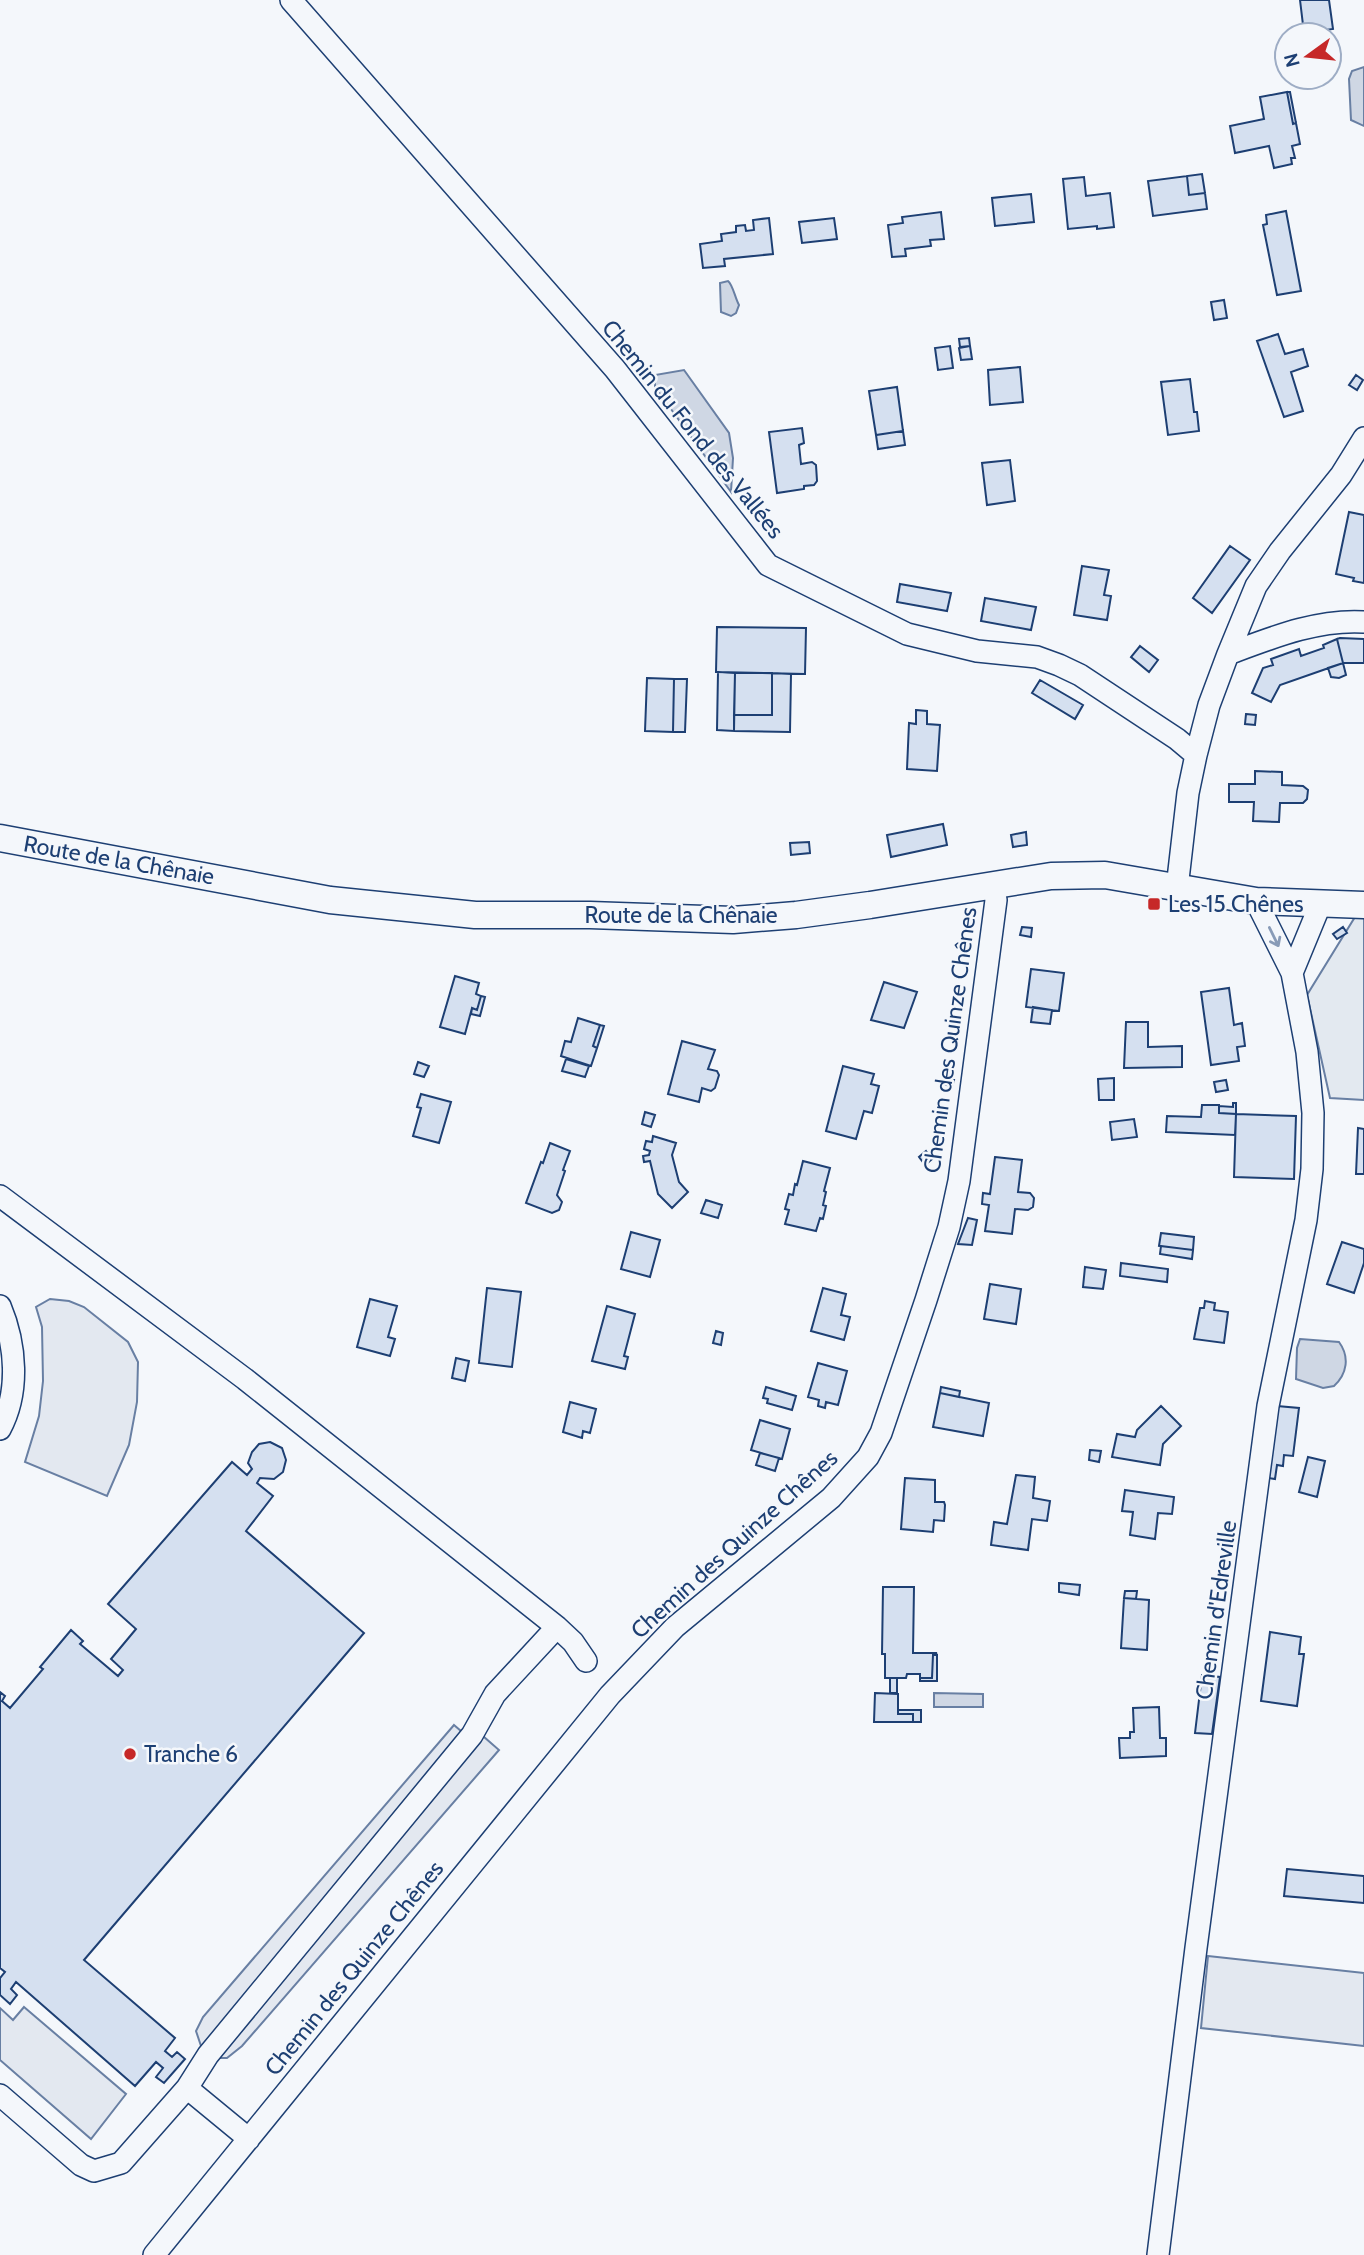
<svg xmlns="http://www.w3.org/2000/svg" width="1364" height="2255" font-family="Cabin,sans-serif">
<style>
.green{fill:#e3e9f0;stroke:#687fa3;stroke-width:2}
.parking{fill:#e3e8f0;stroke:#687fa3;stroke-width:2}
.water{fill:#cfd7e4;stroke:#687fa3;stroke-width:2}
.building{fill:#d5e0f0;stroke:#1d3f73;stroke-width:2}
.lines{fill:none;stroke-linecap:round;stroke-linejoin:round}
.minor-casing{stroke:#1d3f73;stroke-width:24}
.tertiary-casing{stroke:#1d3f73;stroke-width:29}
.minor{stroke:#f4f7fb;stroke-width:21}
.tertiary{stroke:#f4f7fb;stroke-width:26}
.oneway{stroke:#889bb7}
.poi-dot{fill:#c62828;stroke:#f4f7fb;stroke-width:2.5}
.labels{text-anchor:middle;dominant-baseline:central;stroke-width:5;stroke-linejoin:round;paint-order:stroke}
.street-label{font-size:23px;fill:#1d3f73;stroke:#f4f7fb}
.poi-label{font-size:23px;fill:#1d3f73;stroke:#f4f7fb;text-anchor:start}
</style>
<rect width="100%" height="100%" fill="#f4f7fb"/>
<path class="green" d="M1364,916V1100L1330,1098L1307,995L1355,917Z"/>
<path class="parking" d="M50,1299L69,1301L84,1307L128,1342L138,1362L137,1402L129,1445L107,1496L25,1462L39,1416L43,1381L42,1327L36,1307Z
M454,1725L461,1731L484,1737L499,1750L242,2046L227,2058H213L202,2049L196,2031L203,2017Z
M1208,1956L1364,1973V2046L1201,2028Z
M24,2007L126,2094L91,2139L0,2060V2008L13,2020Z"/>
<path class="water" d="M1364,67V126L1351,120L1349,79L1352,71Z
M728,281C733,285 735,298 739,305L736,313L731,316L721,312L720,283Z
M684,370L729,433L733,458L731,492L655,387V375Z
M1300,1339L1339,1342C1350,1357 1347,1374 1334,1386L1323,1388L1296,1379L1297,1348Z
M934,1693L983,1694V1707H934Z"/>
<path class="building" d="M1300,0H1329L1333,29L1304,33Z
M1287,92H1290L1296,123L1293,124Z
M1287,92L1293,124L1296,123L1300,144L1292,146L1295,158H1291L1292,164L1274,168L1269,146L1235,153L1230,126L1264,119L1260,97Z
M1202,174L1205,193L1189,195L1187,176Z
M1187,176L1189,195L1205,193L1207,209L1153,216L1148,181Z
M1084,177L1086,196L1110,193L1114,227L1097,229V226L1068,229L1063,179Z
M1031,194L1034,222L995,226L992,198Z
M1286,211L1301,291L1277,295L1263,225L1267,224L1266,215Z
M941,212L944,239L930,240L931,246L905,249L906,256L892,257L888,225L903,223L902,217Z
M769,218L773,254L724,259L725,266L703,268L700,244L722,241L721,234L736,232V226L745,225L746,231L754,230L753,220Z
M834,218L837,239L802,243L799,222Z
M1224,300L1227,318L1214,320L1211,302Z
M1278,334L1285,354L1303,349L1308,366L1291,372L1303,411L1284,417L1257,341Z
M969,338L970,346L960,347L959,339Z
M950,346L953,368L938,370L935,348Z
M970,346L972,359L961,360L959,348Z
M1020,367L1023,402L990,405L988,370Z
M1356,375L1363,380L1357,390L1349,385Z
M1190,379L1194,412H1197L1199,431L1168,435L1161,382Z
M897,387L903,431L876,435L869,391Z
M802,428L804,443L799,445L801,464L812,462L816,465L817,481L814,485L804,486V489L777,493L769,432Z
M903,431L905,445L878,449L876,435Z
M1010,460L1015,501L987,505L982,463Z
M1349,512L1364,515V583L1353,581L1354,578L1336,574Z
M1230,546L1250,560L1212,613L1193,598Z
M1082,566L1109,570L1104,595L1111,596L1107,620L1074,615Z
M900,584L951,593L947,611L897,602Z
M985,598L1036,607L1031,630L981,621Z
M717,627L806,628L805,674L716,672Z
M1340,638L1364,639V663H1343L1337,639Z
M1337,639L1343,663L1280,685L1271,702L1252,693L1263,668L1273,665L1271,659L1299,649L1301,656L1324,648L1323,645Z
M1140,646L1158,660L1149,672L1131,657Z
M1343,663L1346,675L1339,678L1331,677L1328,668Z
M718,672L735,673L734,731L717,730Z
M735,673H772V715H734Z
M772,673L791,674L790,732L734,731V715H772Z
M647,678L674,679L673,732L645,731Z
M674,679H687L685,732H673Z
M1040,680L1083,705L1075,719L1032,693Z
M916,710L927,711V724L940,725L937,771L907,769L909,723L916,724Z
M1246,714L1256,715L1255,725L1245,724Z
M1255,771L1282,772V785L1303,786L1308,790L1307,799L1303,803H1280L1279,822L1253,821L1254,802H1229V784H1255Z
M943,824L947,845L891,857L887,835Z
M1026,832L1027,845L1013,847L1011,835Z
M809,842L810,853L791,855L790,843Z
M1022,927L1032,928L1031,937L1020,935Z
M1343,927L1347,933L1337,939L1333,934Z
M1031,969L1064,973L1059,1011L1026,1007Z
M455,976L479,983L476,994L481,996L477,1010L472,1008L465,1034L440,1027Z
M884,982L917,992L904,1028L871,1020Z
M1229,988L1234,1025L1242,1023L1245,1046L1237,1047L1239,1061L1211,1065L1201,992Z
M481,996L485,997L480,1016L471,1014L472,1008L477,1010Z
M1033,1007L1052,1010L1050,1024L1031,1022Z
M578,1018L600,1025L593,1046L597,1048L591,1066L561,1056L565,1041L571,1042Z
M1126,1022H1148V1047L1182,1046V1067L1124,1068Z
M600,1025L604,1026L597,1048L593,1046Z
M682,1041L715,1050L708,1069L717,1071L719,1075L715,1088L711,1091L702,1088L699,1102L668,1094Z
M566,1059L589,1066L585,1077L562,1071Z
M418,1062L429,1066L424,1077L414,1074Z
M843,1066L874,1074L871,1084L879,1086L872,1113L864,1111L856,1139L826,1131Z
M943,1077L954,1080L952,1087L941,1083Z
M1114,1078V1100H1099L1098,1079Z
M1226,1080L1228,1090L1216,1092L1214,1082Z
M421,1094L451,1102L439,1143L413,1136L421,1108L417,1107Z
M1233,1103H1236V1114L1219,1113V1106L1233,1107Z
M1202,1105H1219V1113L1236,1114L1235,1135L1166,1132L1167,1116L1201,1117Z
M645,1112L655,1115L651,1127L642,1124Z
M1236,1114L1296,1116L1294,1179L1234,1177Z
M1134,1119L1137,1137L1112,1140L1110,1122Z
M1358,1128L1364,1129V1174H1356Z
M653,1136L676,1143L672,1155L679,1182L688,1192L672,1208L658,1194L650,1161L644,1162L643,1156L649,1155L650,1151L644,1149L646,1141L652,1142Z
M550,1143L570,1151L563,1170L565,1171L557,1195L562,1202L559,1210L552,1213L526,1203L541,1162L543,1163Z
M926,1151L932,1159L925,1165L919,1157Z
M995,1157L1022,1160L1018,1192L1030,1193L1034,1198L1033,1207L1028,1210L1015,1209L1012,1234L985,1231L989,1205L982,1204L983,1193L990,1194Z
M803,1161L830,1168L824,1191L826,1192L823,1205L826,1206L823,1219L820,1218L816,1231L785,1224L789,1210L785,1209L789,1194L793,1195L795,1184L797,1185Z
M706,1200L722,1205L718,1218L701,1213Z
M968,1218L977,1220L972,1245L958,1244Z
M631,1232L660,1240L650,1277L621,1269Z
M1161,1233L1194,1237L1193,1250L1159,1246Z
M1342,1242L1364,1249V1263L1354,1293L1327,1284Z
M1161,1246L1193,1250L1192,1259L1160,1254Z
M1121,1263L1168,1269L1167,1282L1120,1276Z
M1085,1267L1106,1270L1103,1289L1083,1287Z
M990,1284L1021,1289L1016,1324L984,1319Z
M487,1288L521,1292L512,1367L479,1363Z
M823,1288L846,1294L841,1315L850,1317L844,1340L811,1331Z
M370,1299L397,1306L388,1337L395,1339L390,1356L357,1347Z
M1205,1301L1215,1303L1214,1310L1228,1312L1224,1343L1194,1339L1200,1308H1204Z
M607,1306L635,1314L624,1356L628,1357L625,1369L592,1361Z
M716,1331L723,1333L721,1345L713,1343Z
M456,1358L469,1361L465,1381L452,1378Z
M818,1363L847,1371L838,1405L826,1402L825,1408L818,1406L819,1400L808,1397Z
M766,1387L796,1396L792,1410L767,1403L768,1399L763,1398Z
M941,1387L960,1391L959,1397L940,1393Z
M940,1393L989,1403L983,1436L933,1427Z
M570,1402L596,1409L590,1433L583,1431L582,1438L563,1432Z
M1161,1406L1181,1426L1163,1444L1160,1465L1112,1457L1117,1434L1135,1437L1137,1430Z
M1277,1406L1299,1408L1293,1456L1284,1455L1283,1466L1277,1465L1275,1479L1268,1478Z
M760,1420L790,1429L782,1459L751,1450Z
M270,1442L282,1448L286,1460L283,1472L274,1479L260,1478L257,1483L273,1496L246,1531L364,1633L84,1960L175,2038L165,2051L172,2057L177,2052L185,2059L164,2083L156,2077L163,2068L156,2062L135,2086L16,1982L11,1989L17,1995L10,2004L0,1995V1978L5,1972L0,1968V1692L5,1696L2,1701L10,1708L43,1669L40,1667L71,1630L83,1641L80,1644L118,1676L123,1670L111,1659L136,1629L108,1604L232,1462L247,1475L252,1469L248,1463L252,1452L259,1444Z
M1090,1450L1101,1451L1099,1462L1089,1460Z
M760,1453L779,1458L775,1471L756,1465Z
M1308,1457L1325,1461L1317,1497L1299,1492Z
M1016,1475L1035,1477L1033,1498L1050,1501L1047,1521L1032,1519L1028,1550L991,1545L994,1522L1007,1524Z
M905,1478L935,1480V1502H944L945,1505L944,1521L934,1520L933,1532L901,1529Z
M1125,1490L1174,1497L1172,1514L1158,1513L1155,1539L1130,1535L1133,1512L1122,1511Z
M1059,1583L1080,1585L1079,1595L1059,1592Z
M883,1587H914L913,1653H937L933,1655L932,1678H920V1674H907L906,1678H885V1654H882Z
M1125,1591H1137L1136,1599L1124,1598Z
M1124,1598L1149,1600L1147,1650L1121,1648Z
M1270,1632L1301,1637L1299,1654H1304L1297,1706L1261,1701Z
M933,1655H937V1681H920V1678H932Z
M1202,1675L1220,1677L1212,1734L1195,1733Z
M890,1678H897V1693H890Z
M875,1693L898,1694V1714H913V1722H874Z
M1159,1707L1160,1738H1166V1756L1120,1758L1119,1738H1130V1732H1134L1133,1708Z
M898,1710H921V1722H913V1714H898Z
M1287,1869L1364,1876V1903L1284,1896Z"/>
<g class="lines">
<defs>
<path id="minor" d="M291,0L615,369L768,565L907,634L977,651L1037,657L1059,665L1080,675L1177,739L1196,755
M1228,654C1271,638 1317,619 1364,622
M1177,888L1188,793L1196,755L1209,705L1228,654L1256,586L1280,551L1341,475L1364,438
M1292,973L1320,905
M0,1196L245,1379L557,1627L573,1642L586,1661
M0,1306C16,1344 20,1392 0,1429
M187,2088L249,2139
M0,2095L81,2165L94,2171L121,2163L187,2088L208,2055L472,1735L495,1694L557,1627
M154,2255L610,1695L675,1627L831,1498L868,1457L881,1433L926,1300L949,1227L959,1181L996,900L993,885
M1158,2255L1196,1948L1268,1406L1306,1220L1312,1169L1313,1113L1307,1052L1292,973L1256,901"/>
<path id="tertiary" d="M0,838L330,900L475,915H590L733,920L796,915L870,905L1051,876L1105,875L1256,901L1364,905"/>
</defs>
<use href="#minor" class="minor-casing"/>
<use href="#tertiary" class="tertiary-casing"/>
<use href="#minor" class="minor"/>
<use href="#tertiary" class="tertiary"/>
</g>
<defs><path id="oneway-shaft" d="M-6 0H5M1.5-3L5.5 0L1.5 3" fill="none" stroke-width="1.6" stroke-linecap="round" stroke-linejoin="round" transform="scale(1.75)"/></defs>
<use class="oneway" href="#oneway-shaft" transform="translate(1274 937) rotate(64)"/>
<g class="poi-dot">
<rect x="1147" y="897" width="14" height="14" rx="3.5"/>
<circle cx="130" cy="1754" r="7"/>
</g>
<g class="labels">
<g class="street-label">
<text transform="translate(693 429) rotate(51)">Chemin du Fond des Vallées</text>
<text transform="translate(119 860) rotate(10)">Route de la Chênaie</text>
<text x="681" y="915">Route de la Chênaie</text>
<text transform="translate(950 1040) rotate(-82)">Chemin des Quinze Chênes</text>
<text transform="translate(734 1544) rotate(-42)">Chemin des Quinze Chênes</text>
<text transform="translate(1216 1610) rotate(-82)">Chemin d'Edreville</text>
<text transform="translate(354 1968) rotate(-51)">Chemin des Quinze Chênes</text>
</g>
<g class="poi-label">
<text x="1168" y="904">Les 15 Chênes</text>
<text x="144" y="1754">Tranche 6</text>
</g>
</g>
<g transform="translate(1308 56) rotate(255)"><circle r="33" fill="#f4f7fb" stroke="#9eadc5" stroke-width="2"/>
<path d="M0-5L12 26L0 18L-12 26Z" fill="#c62828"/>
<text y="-10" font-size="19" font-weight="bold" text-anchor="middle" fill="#1d3f73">N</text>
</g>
</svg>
